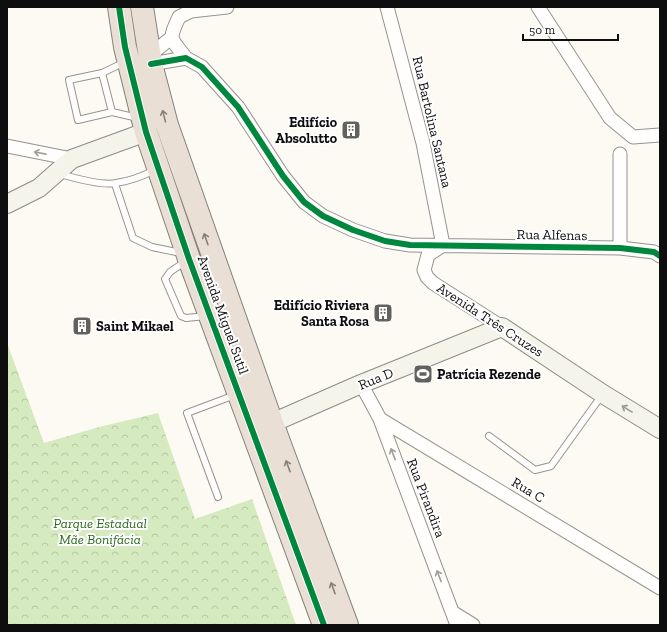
<svg xmlns="http://www.w3.org/2000/svg" width="667" height="632" font-family="'Zilla Slab',serif">
<style>
.forest{fill:url(#forest-crowns)}
.lines{fill:none;stroke-linecap:round;stroke-linejoin:round}
.lane-casing{stroke:#959491;stroke-width:8}
.street-casing{stroke:#959491;stroke-width:15}
.secondary-casing{stroke:#8c8b87;stroke-width:20}
.highway-casing{stroke:#82827e;stroke-width:24}
.lane{stroke:#fffefd;stroke-width:6}
.street{stroke:#fffefd;stroke-width:13}
.secondary{stroke:#f5f4ea;stroke-width:18}
.highway{stroke:#eadfd5;stroke-width:22}
.cycleway-casing{stroke:#fff;stroke-width:8}
.cycleway{stroke:#00873e;stroke-width:6}
.oneway{stroke:#87817b}
.oneway2{stroke:#9f9e9d}
.oneway3{stroke:#999892}
.labels{text-anchor:middle;dominant-baseline:central;stroke-width:4;stroke-linejoin:round;paint-order:stroke}
.poi-label{font-size:14px;font-weight:bold;fill:#0e0e0e;stroke:#fff;text-anchor:end}
.street-label{font-size:14px;fill:#0e0e0e;stroke:#fff}
.park-label{font-size:14px;font-style:italic;fill:#2d681c;stroke:#fff}
</style>
<defs>
<pattern id="forest-crowns" width="20" height="18" patternUnits="userSpaceOnUse"><rect width="20" height="18" fill="#d6eabf"/><path d="M2 6a3 3 0 1 1 6 0M12 15a3 3 0 1 1 6 0" fill="none" stroke="#b6c8a3"/></pattern>
</defs>
<rect width="100%" height="100%" fill="#fcfaf2"/>
<path class="forest" d="M7,343L44,443L99,427L158,413L195,519L252,499L296,625H7Z"/>
<g class="lines">
<defs>
<path id="lane" d="M125,62L102,73L112,112L138,118
M102,73L69,80L78,120L112,112
M60,174C74,178 103,186 116,183C130,181 143,176 155,170
M115,184L133,238L152,247L181,253
M186,261L170,272L165,279L181,316L186,318L206,316
M489,436L535,470L551,466L602,395
M218,497L187,413L235,395"/>
<path id="street" d="M387,7L423,143L443,245
M538,7L610,118L633,137L660,135
M150,55L171,38
M186,58C170,37 168,41 179,17L191,11L227,7
M151,64L186,58L202,67L238,107L283,176L304,202L323,216L353,230L385,241L410,245L620,248L654,252L660,256
M7,146L72,159
M620,154V248
M443,245L428,255L424,270L427,277L433,283L502,327
M361,384L380,419L457,625
M380,419L660,588
M452,612L473,625"/>
<path id="secondary" d="M7,204L39,188L72,159L146,132
M272,423L361,384L502,327L603,394L660,429"/>
<path id="highway" d="M119,7L125,47L146,132L189,259L324,625
M142,7L151,64L167,125L272,423L347,625"/>
</defs>
<use href="#lane" class="lane-casing"/>
<use href="#street" class="street-casing"/>
<use href="#secondary" class="secondary-casing"/>
<use href="#highway" class="highway-casing"/>
<use href="#lane" class="lane"/>
<use href="#street" class="street"/>
<use href="#secondary" class="secondary"/>
<use href="#highway" class="highway"/>
<defs>
<path id="cycleway" d="M119,7L125,47L146,132L189,259L324,625
M151,64L186,58L202,67L238,107L283,176L304,202L323,216L353,230L385,241L410,245L620,248L654,252L660,256"/>
</defs>
<use href="#cycleway" class="cycleway-casing"/>
<use href="#cycleway" class="cycleway"/>
</g>
<defs><path id="oneway-shaft" d="M-6 0H5M1.5-3L5.5 0L1.5 3" fill="none" stroke-width="1.6" stroke-linecap="round" stroke-linejoin="round"/></defs>
<g class="oneway">
<use href="#oneway-shaft" transform="translate(164 116) rotate(-104)"/>
<use href="#oneway-shaft" transform="translate(206 239) rotate(-109)"/>
<use href="#oneway-shaft" transform="translate(288 466) rotate(-110)"/>
<use href="#oneway-shaft" transform="translate(333 588) rotate(-110)"/>
</g>
<g class="oneway2">
<use href="#oneway-shaft" transform="translate(40 153) rotate(-169)"/>
<use href="#oneway-shaft" transform="translate(393 454) rotate(-111)"/>
<use href="#oneway-shaft" transform="translate(439 576) rotate(-111)"/>
</g>
<use class="oneway3" href="#oneway-shaft" transform="translate(627 409) rotate(-148)"/>
<defs>
<symbol id="building-square" viewBox="-11 -11 22 22"><rect x="-9" y="-9" width="18" height="18" rx="4" fill="#61615e" stroke="#fff"/><path d="M-4-6H4V6H1V3H-1V6H-4ZM-2.5-4.3h1.7v1.8h-1.7ZM.8-4.3h1.7v1.8H.8ZM-2.5-1h1.7V.8h-1.7ZM.8-1h1.7V.8H.8Z" fill="#fff"/></symbol>
<symbol id="stadium-square" viewBox="-11 -11 22 22"><rect x="-9" y="-9" width="18" height="18" rx="4" fill="#61615e" stroke="#fff"/><path d="M0-5a6.5 5 0 1 0 0 10a6.5 5 0 1 0 0-10ZM-3.5-1.8h7v3.6h-7Z" fill="#fff"/></symbol>
</defs>
<g fill-rule="evenodd">
<use href="#building-square" x="340" y="119" width="22" height="22"/>
<use href="#building-square" x="372" y="302" width="22" height="22"/>
<use href="#building-square" x="71" y="315" width="22" height="22"/>
<use href="#stadium-square" x="412" y="363" width="22" height="22"/>
</g>
<g class="labels">
<g class="poi-label">
<text x="337" y="122">Edifício<tspan x="337" dy="16">Absolutto</tspan></text>
<text x="369" y="305">Edifício Riviera<tspan x="369" dy="16">Santa Rosa</tspan></text>
<text x="96" y="326" text-anchor="start">Saint Mikael</text>
<text x="437" y="374" text-anchor="start">Patrícia Rezende</text>
</g>
<g class="street-label">
<text transform="translate(432 122) rotate(77)">Rua Bartolina Santana</text>
<text transform="translate(552 235) rotate(1)">Rua Alfenas</text>
<text transform="translate(223 315) rotate(70)">Avenida Miguel Sutil</text>
<text transform="translate(490 320) rotate(33)">Avenida Três Cruzes</text>
<text transform="translate(376 379) rotate(-22)">Rua D</text>
<text transform="translate(528 490) rotate(31)">Rua C</text>
<text transform="translate(426 498) rotate(69)">Rua Pirandira</text>
</g>
<g class="park-label">
<text x="100" y="523">Parque Estadual<tspan x="100" dy="16">Mãe Bonifácia</tspan></text>
</g>
</g>
<rect width="667" height="632" fill="none" stroke="#0e0e0e" stroke-width="16"/>
<path d="M523 34v6h95v-6" fill="none" stroke="#0e0e0e" stroke-width="2"/>
<text x="529" y="34" font-size="12" fill="#0e0e0e" stroke="#ffffff" stroke-width="3" paint-order="stroke">50 m</text>
</svg>
